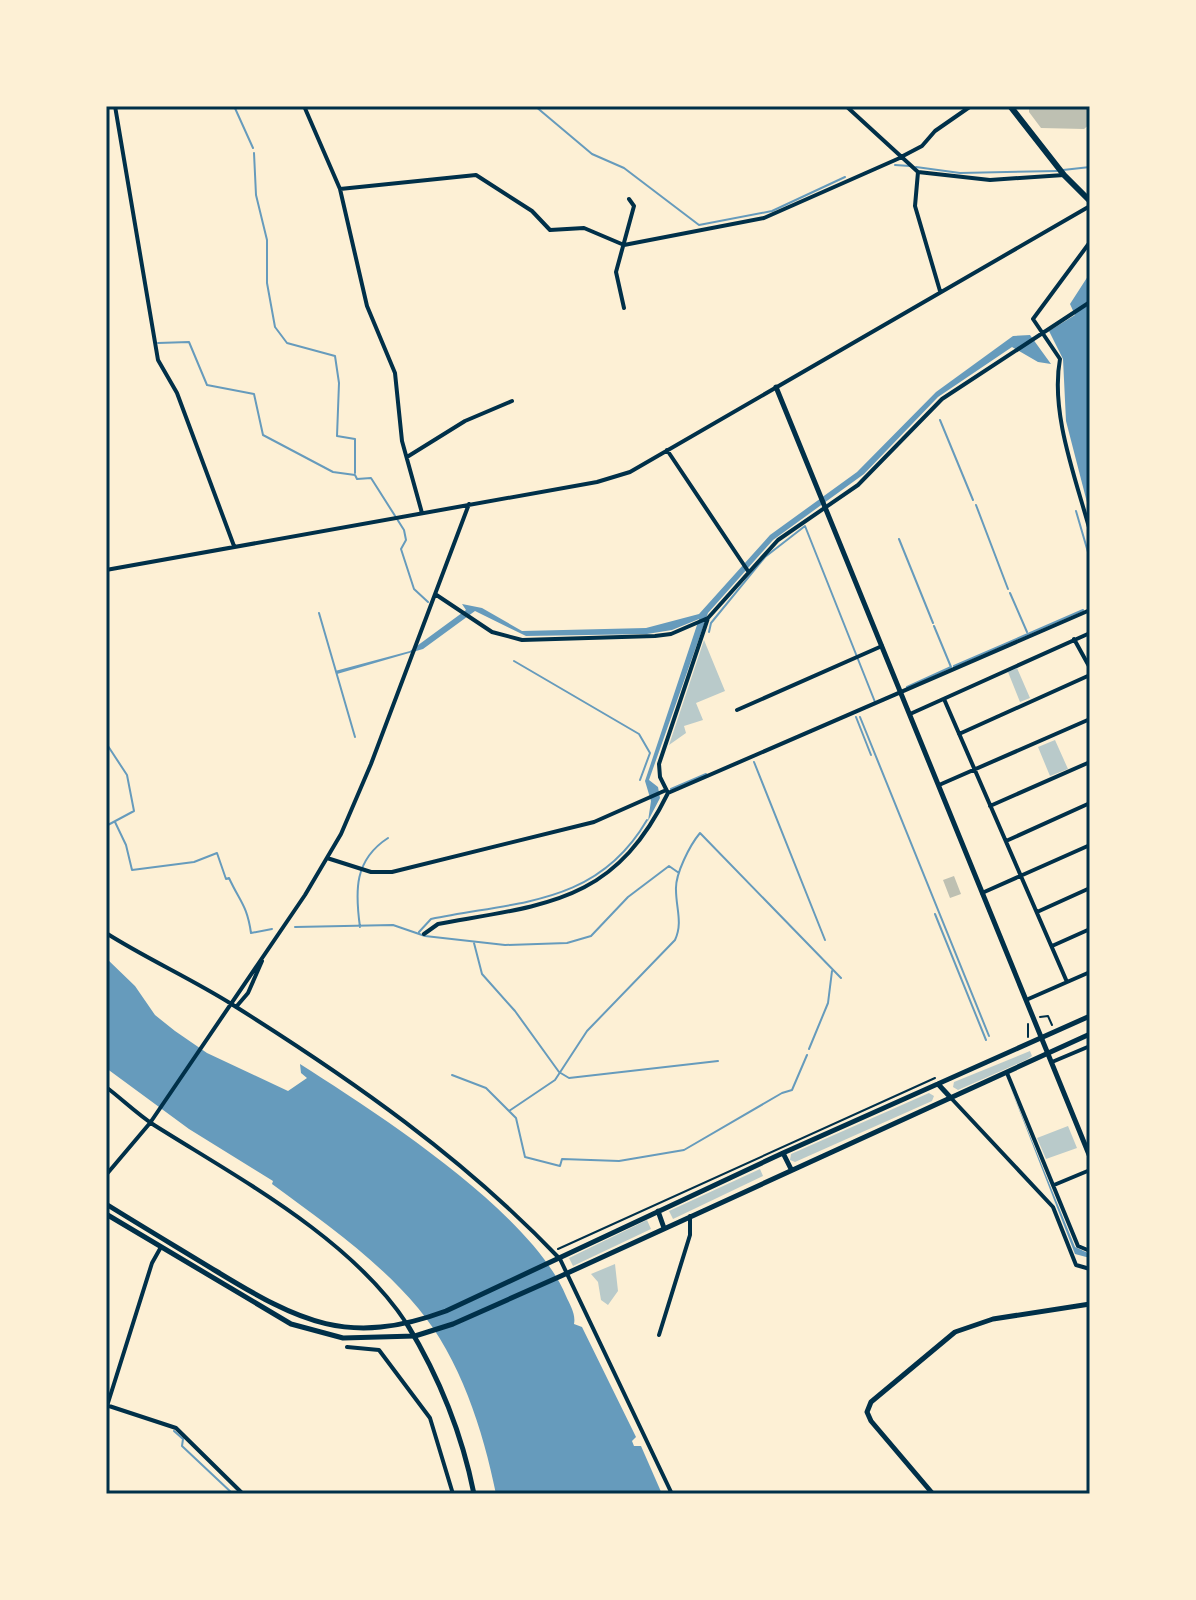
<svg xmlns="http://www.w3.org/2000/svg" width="1196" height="1600" font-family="Overpass,sans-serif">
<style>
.green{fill:#b9caca}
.water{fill:#669bbc}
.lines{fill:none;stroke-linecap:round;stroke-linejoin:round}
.stream{stroke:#669bbc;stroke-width:2}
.building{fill:#bec0b2}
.path{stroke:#003049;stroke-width:2}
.minor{stroke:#003049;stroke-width:4}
.tertiary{stroke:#003049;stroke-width:5}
.secondary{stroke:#003049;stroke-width:5}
.primary{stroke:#003049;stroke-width:6}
.neatline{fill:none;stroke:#003049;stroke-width:3}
</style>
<rect width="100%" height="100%" fill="#fdf0d5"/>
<path class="green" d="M704,640L725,691L696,703L703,720L684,726L686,733L669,745Z
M1017,668L1030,698L1020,702L1008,672Z
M1055,740L1068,769L1050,776L1038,747Z
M1030,1051L1032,1056L1026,1060L958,1090L953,1087L954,1082Z
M929,1093L934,1096L932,1101L795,1162L790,1160L791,1154Z
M1068,1126L1077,1148L1046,1159L1037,1138Z
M760,1169L763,1176L673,1219L669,1211Z
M647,1220L651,1229L573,1266L569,1258Z
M615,1264L618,1291L608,1305L601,1300L598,1282L591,1274Z"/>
<path class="water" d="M1090,273V514L1066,421L1063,359L1049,331L1075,315L1070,304Z
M1030,335L1051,364L1038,362L1012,347L938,397L864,474L773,540L708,613L649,780L658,787L660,798L648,821L651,801L645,781L699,619L672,630L647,634L526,636L475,611L423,649L337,674L335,671L410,651L466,610L462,604L482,608L522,631L646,628L699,614L770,535L857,472L936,392L1013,336Z
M106,958L135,986L155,1015L175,1031L207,1053L288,1091L307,1078L301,1073L300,1064C377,1113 531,1212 566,1296C570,1305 576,1314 574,1324L582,1327L636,1437L632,1441L634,1446H641L662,1494H496C483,1430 460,1358 418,1308C377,1259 322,1221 272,1184L273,1181L189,1129L106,1068Z
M1009,1084L1075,1247L1090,1254V1258L1075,1254Z"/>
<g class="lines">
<path class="stream" d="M234,106L253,148
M535,106L592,154L624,168L699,225L772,211L845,177
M254,153L256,195L267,240V283L275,327L287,343L335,356L339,383L337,436L355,439V473
M895,165L910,166
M916,167L960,173L1057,171
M1063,170L1090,167
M158,343L189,342L207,385L254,394L263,435L333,472L355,475L357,479L371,478L404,530L406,540L401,549L414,589L428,602
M940,420L973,500
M976,505L1008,589
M1076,511L1090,559
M899,539L933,623
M1010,593L1027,632
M319,613L355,737
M709,632L711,623L765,557L805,526L875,702
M514,661L639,734L650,753L640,780
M954,666L1083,610
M907,687L951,667L934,626
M856,717L871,755
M860,717L989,1036
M106,743L127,775L134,811L106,826
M754,762L825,940
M671,789L706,774
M115,822L126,845L132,870L194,862L217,853L226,879L229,878C240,902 247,905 251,933L272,929
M935,914L986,1040
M295,927L393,925L425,936L505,945L567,943L591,936L628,897L669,866L679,873
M360,927C355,891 354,860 388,838
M419,932L431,919C517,901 597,906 647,820
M474,943L482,974L515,1011L559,1072L569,1078L718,1061
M809,1049L828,1003L832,971
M452,1075L486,1088L516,1118L525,1157L560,1166L562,1159L619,1161L684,1150L782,1093L792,1090L807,1055
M509,1111L555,1080L587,1031L675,940C683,923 676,908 676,890C675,874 690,845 700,833L841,978
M174,1431L183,1439L182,1446L233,1494"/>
</g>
<path class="building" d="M1029,106H1090V124L1084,129L1041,128L1029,112Z
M954,876L961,894L950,898L943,880Z"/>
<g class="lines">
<path class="path" d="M1040,1017L1048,1016L1052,1025
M1028,1037V1024
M558,1249L935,1078"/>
<path class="minor" d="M115,106L158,360L177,393L234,546
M304,106L340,189L367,306L395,373L402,441L422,513
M846,106L918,172L990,180L1064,175
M901,157L922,146L935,131L971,106
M918,172L915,206L940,291
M340,189L476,175L532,211L550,230L584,228L624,245L764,218L902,157
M1090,242L1033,319L1060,359C1050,413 1076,479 1090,531
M624,308L616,272L634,206L629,199
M667,450L748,571
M407,457L465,421L512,401
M106,570L597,482L630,472L1090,206
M435,594L492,632L522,640L655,636L671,634L708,618
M1074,639L1090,668
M944,699L1067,982
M737,710L882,646
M910,714L1090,633
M959,734L1090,675
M939,785L1090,719
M668,793L660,777L659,764L708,618L778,540L858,485L942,399L1090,302
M990,806L1090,762
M1006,841L1090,803
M327,858L371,872H392L594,822L664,791
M982,893L1090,845
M1037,912L1090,888
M106,933C147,959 192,979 233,1005C351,1079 464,1158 560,1259L672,1494
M424,934L438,924C548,904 614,903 668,793L1090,610
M1052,946L1090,929
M1026,1000L1090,972
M236,1007L248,993L262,961
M1052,1062L1090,1046
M1007,1073L1078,1246L1090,1251
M106,1087C122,1099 137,1114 154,1125C238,1178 351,1238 407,1324
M951,1098L1053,1207L1076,1265L1090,1269
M106,1175L150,1123L305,895L341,834L371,764L469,504
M1054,1185L1090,1170
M659,1335L690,1235V1216
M347,1347L379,1350L430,1418L453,1494
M106,1405L176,1428L243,1494
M107,1406L152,1263L161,1247"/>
<path class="tertiary" d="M776,387L1090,1157
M407,1324C438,1375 462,1434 474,1494
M933,1494L871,1421L867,1412L871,1402L955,1332L993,1319L1090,1304"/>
<path class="secondary" d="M938,1084L951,1098
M783,1153L791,1169
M106,1204C143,1227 180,1249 216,1271C300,1322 348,1347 446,1311L783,1153L1090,1016
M658,1211L664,1228
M106,1214L291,1324L343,1338L415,1336L453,1324L561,1276L1090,1034"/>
<path class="primary" d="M1010,106L1064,175L1090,201"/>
</g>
<rect width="1196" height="1600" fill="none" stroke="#fdf0d5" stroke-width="216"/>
<rect x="108" y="108" width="980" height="1384" class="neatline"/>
</svg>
